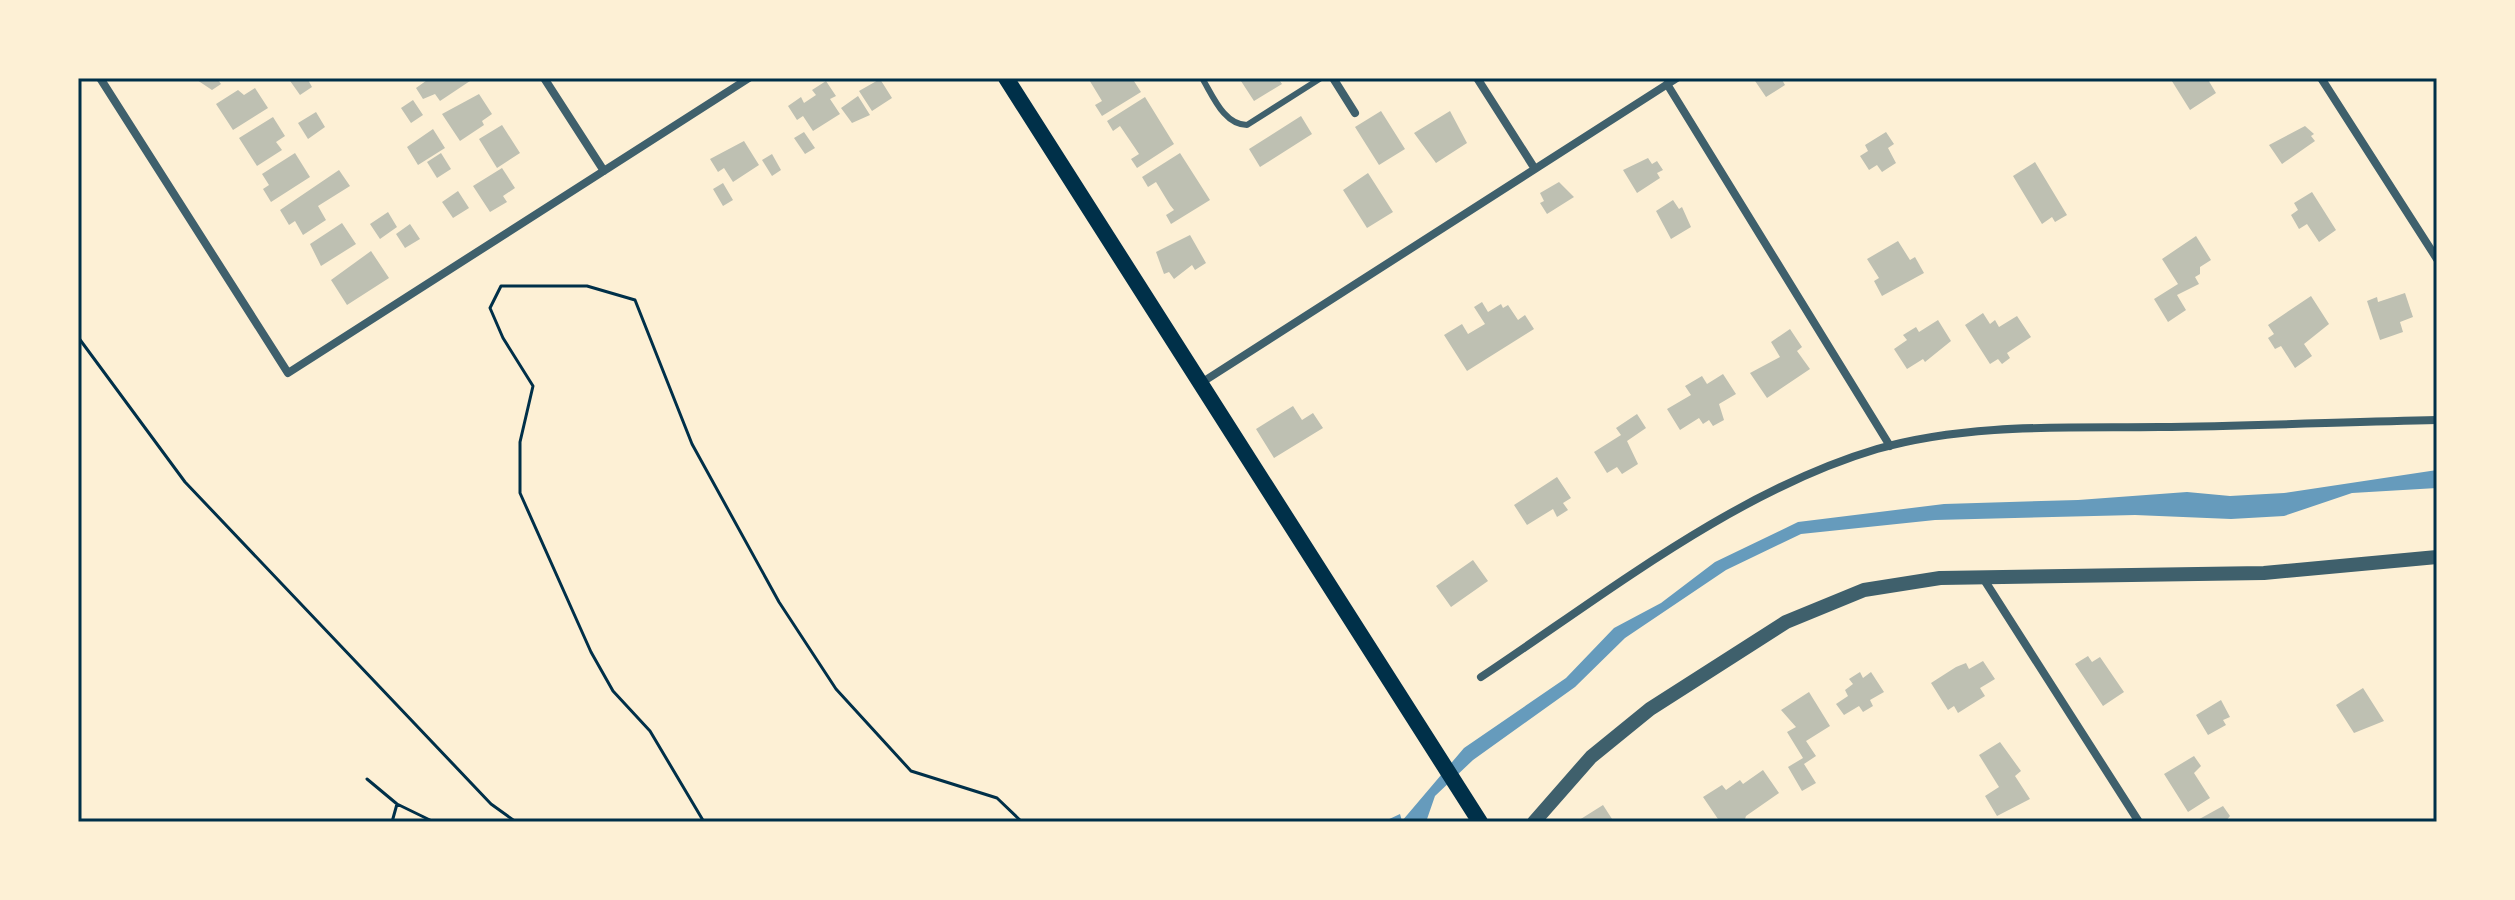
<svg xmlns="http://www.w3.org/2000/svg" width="2515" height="900" font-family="Rubik,sans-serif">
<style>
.water{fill:#669bbc}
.building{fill:#bec0b2}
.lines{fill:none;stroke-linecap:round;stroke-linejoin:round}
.path{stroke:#003049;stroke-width:3}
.service{stroke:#3f606c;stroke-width:6}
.minor{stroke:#3f606c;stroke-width:8}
.tertiary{stroke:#3f606c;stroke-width:14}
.secondary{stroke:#003049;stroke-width:16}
.neatline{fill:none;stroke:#003049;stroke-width:3}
</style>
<rect width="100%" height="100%" fill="#fdf0d5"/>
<path class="water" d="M2437,470V488L2352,493L2284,516L2231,519L2135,515L1935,520L1801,534L1726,570L1625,638L1575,687L1473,760L1435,796L1426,822H1383L1400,814L1402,821L1464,748L1566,678L1614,628L1661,603L1715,562L1798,522L1944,504L2078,500L2187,492L2230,496L2284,493Z"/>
<path class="building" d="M194,78H222L218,80L221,84L212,90Z
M288,78H307L312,87L300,95Z
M430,78H468L470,81L440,101L435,94L423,99L416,88Z
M1088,78H1132L1141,92L1102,116L1095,105L1102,101Z
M1239,78H1278L1282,84L1254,101Z
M1753,78H1781L1785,85L1766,97Z
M2170,78H2207L2216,93L2190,110Z
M880,79L892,98L872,111L859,91Z
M826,81L836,96L830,99L840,114L813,131L803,116L797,120L788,106L801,97L804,103L816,95L812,90Z
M255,88L268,108L233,130L216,104L238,90L244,95Z
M479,94L492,114L482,121L484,125L460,141L442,114Z
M858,96L870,115L852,123L841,108Z
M1145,97L1174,144L1137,168L1131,159L1139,154L1135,148L1120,126L1113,131L1107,121Z
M413,100L423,115L411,123L401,108Z
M1381,111L1405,149L1379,165L1355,127Z
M1450,111L1467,143L1436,163L1414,133Z
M316,112L325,127L308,139L298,123Z
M1301,116L1312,134L1260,167L1249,149Z
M273,117L285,136L276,142L282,150L257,166L239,138Z
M502,125L520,153L497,168L479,139Z
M2305,126L2314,134L2311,136L2315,141L2282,164L2269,145Z
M433,129L445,148L418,165L407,147Z
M804,132L815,148L805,154L794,138Z
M1886,132L1894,144L1888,148L1896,163L1882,172L1877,165L1869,170L1860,156L1868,151L1865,145Z
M744,141L759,165L733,182L724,168L718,172L710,159Z
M295,153L310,177L271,202L263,189L269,185L262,174Z
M441,153L451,169L437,178L427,162Z
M1180,153L1210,200L1171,224L1166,215L1174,210L1170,205L1156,182L1148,187L1142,177Z
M772,154L781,170L772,176L762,160Z
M1648,158L1652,164L1657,161L1663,170L1657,173L1660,178L1637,193L1623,170Z
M2035,162L2067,215L2055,222L2052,217L2042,224L2013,176Z
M502,168L515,188L503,196L507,202L490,212L473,186Z
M339,170L350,186L318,206L326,220L303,235L295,221L289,225L280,210Z
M1368,173L1393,212L1367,228L1343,190Z
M1559,182L1574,197L1547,214L1540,203L1544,201L1540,193Z
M723,183L733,200L723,206L713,189Z
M458,191L469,208L453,218L442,202Z
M2312,192L2336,230L2319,242L2307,224L2299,229L2291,215L2298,210L2294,203Z
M1673,200L1679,209L1682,207L1691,227L1671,239L1656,211Z
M388,212L397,227L380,239L370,224Z
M342,223L356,244L321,266L310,244Z
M410,224L420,239L405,248L396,234Z
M1190,235L1206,263L1195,270L1192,265L1174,279L1169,272L1164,274L1156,252Z
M2196,236L2211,260L2200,267V274L2195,277L2199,284L2177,295L2186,310L2168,322L2154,299L2178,284L2162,259Z
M1898,241L1910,260L1915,257L1924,273L1882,296L1874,281L1879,278L1867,259Z
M371,251L389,278L347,305L331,280Z
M2405,293L2413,317L2400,322L2403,332L2380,340L2367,301L2377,297L2378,302Z
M2311,296L2329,324L2304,344L2312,356L2295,368L2281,346L2275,349L2268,338L2274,334L2268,325Z
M1482,302L1488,312L1501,304L1503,308L1508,305L1518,320L1525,315L1534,329L1467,371L1444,335L1462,324L1468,334L1485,324L1474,307Z
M1983,313L1990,324L1995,320L1999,327L2017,316L2031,337L2007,353L2010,358L2002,364L1998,359L1990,364L1965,325Z
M1938,320L1951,341L1925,362L1923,359L1907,369L1894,349L1907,340L1903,335L1916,327L1919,332Z
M1790,329L1802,347L1797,351L1810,369L1767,398L1750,373L1780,357L1771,342Z
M1723,374L1736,394L1719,404L1724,420L1713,426L1709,420L1703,424L1699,418L1680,430L1667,409L1691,395L1685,386L1702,376L1707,384Z
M1293,406L1302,420L1313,413L1323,428L1274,458L1256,429Z
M1637,414L1646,428L1627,441L1638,464L1622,474L1617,467L1607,473L1594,452L1621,435L1616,428Z
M1557,477L1571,498L1563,503L1568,510L1557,517L1553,509L1527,525L1514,505Z
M1473,560L1488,581L1451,607L1436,586Z
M2088,656L2092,662L2100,657L2124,692L2103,706L2075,664Z
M1983,661L1995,679L1980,688L1985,696L1958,713L1954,706L1948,710L1931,683L1956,667L1966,663L1969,669Z
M1860,672L1863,678L1871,672L1884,692L1870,700L1873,706L1863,712L1859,706L1844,715L1836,704L1848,696L1845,690L1853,684L1849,679Z
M2363,688L2384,721L2354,733L2336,705Z
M1809,692L1830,726L1806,741L1816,756L1804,764L1816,783L1802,791L1788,767L1803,758L1787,732L1796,727L1781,710Z
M2221,700L2230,717L2223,720L2226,725L2208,735L2196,715Z
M2000,742L2021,771L2015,776L2030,799L1997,816L1985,796L1999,787L1979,755Z
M2194,756L2201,766L2194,773L2210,798L2188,812L2164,774Z
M1763,770L1779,793L1746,816L1744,822H1720L1703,797L1722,785L1726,790L1740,780L1743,784Z
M1603,805L1614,822H1576Z
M2223,806L2230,816L2225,822H2194Z"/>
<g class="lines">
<path class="path" d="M78,337L185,482L491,804L516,822
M367,779L397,804L434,822
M392,822L397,804
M704,822L650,731L613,691L591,652L520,493V442L533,386L503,338L490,308L501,286H587L635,300L692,444L779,602L836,689L911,771L997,798L1022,822"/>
<path class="service" d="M1202,78C1213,96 1224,125 1247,125L1321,78"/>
<path class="minor" d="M100,78L288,373L749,78
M544,78L604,171
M1333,78L1355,113
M1477,78L1535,169
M2321,78L2437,259
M1667,84L1890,446
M1201,383L1677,78
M1983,578L2139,822
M1481,677C1603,596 1735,491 1877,449C1968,423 2066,428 2159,427C2252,426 2344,422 2437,420"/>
<path class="tertiary" d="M1534,822L1591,757L1650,709L1786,622L1864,590L1940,578L2264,573L2437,557"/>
<path class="secondary" d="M1006,78L1480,822"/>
</g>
<rect width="2515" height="900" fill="none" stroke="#fdf0d5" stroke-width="160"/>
<rect x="80" y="80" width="2355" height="740" class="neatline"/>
</svg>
